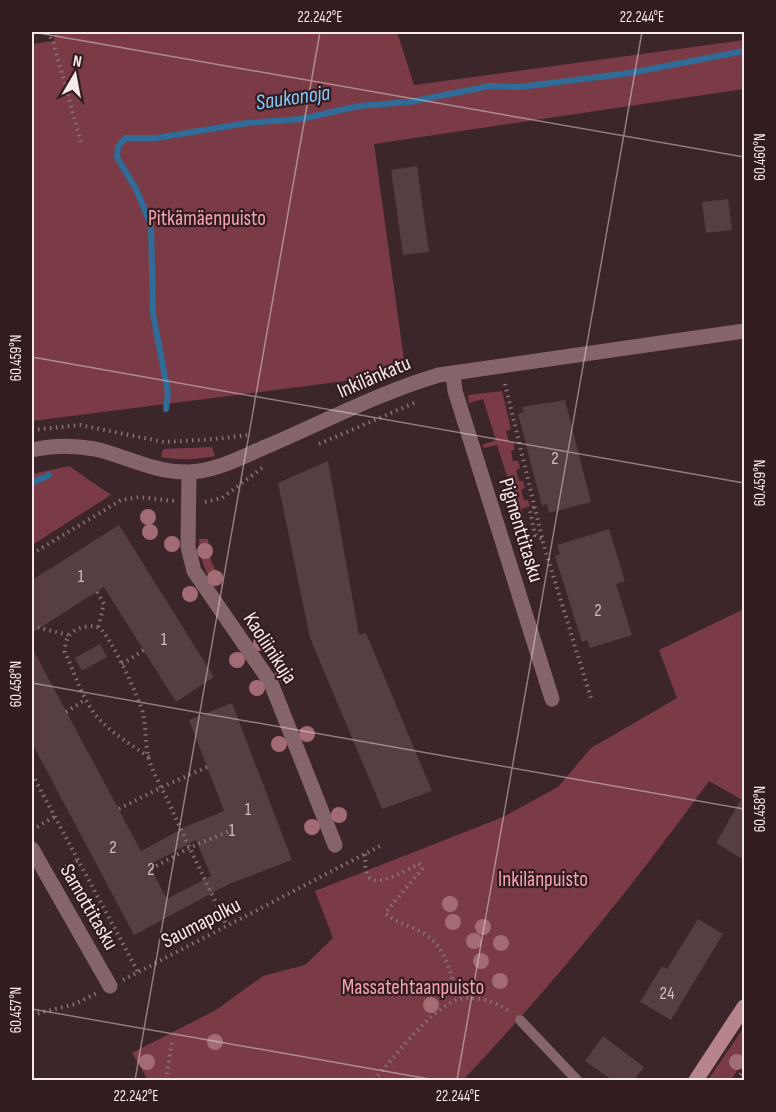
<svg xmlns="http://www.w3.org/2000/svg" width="776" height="1112" font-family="'Sofia Sans Condensed',sans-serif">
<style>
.green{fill:#7a3b47}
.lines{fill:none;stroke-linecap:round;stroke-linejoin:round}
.stream{stroke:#2f6c98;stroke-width:6}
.building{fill:#563e42;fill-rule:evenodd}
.path{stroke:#887477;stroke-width:4;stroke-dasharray:1.5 4.5;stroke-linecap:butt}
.lane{stroke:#86656a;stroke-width:10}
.street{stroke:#86656a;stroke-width:15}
.secondary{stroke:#b8848c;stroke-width:15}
.tree{fill:#a36b74}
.ticks{fill:none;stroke:#f7e8e9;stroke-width:1.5;stroke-opacity:0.45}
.labels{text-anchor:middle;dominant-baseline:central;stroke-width:4.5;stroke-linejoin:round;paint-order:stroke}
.number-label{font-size:18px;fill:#cfbebf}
.park-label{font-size:21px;fill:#f7a4b2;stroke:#321c20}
.street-label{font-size:21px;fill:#f7e8e9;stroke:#321c20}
.water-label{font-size:22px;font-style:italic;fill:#87c8fc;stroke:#321c20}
.neatline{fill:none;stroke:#f7e8e9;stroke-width:2}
.ticks-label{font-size:15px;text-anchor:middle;fill:#f7e8e9}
</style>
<rect width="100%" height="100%" fill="#3c2629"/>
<path class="green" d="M56,32H397L414,85L744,40V89L374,144L405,367L353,380L32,421V44L53,41Z
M502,391L511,429L506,431L509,442H514V450L511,451L513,461H518L520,468L516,470L519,481H523L525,488L521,490L524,500H528L530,506L521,509L529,536H534L527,539L497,445L484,448L482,445L496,440L483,399L469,403L468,395Z
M212,447L215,456C196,460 179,460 161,457L163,449Z
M69,466L111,495L32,545V474Z
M199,539H208L211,561L223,585L213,583C204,570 199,556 199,539Z
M744,609V801L709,781C633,886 552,986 463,1080H148L132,1053L216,1010L263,976L305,965L333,938L315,891L503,817L558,787L591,748L677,698L659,650Z
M744,1027V1060L731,1080H708Z"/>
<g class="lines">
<path class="stream" d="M166,409L168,393L153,314L151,225L136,189L117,157L118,147L125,138H156L247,123L301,119L359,106L409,102L490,86L520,87L630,73L744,51
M32,483L49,475"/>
</g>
<path class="building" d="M417,166L429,252L403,255L391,170Z
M728,199L732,230L706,233L702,202Z
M565,400L591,502L549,513L547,504L542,506L518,414L524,412L522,407Z
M328,461L359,635L366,633L432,791L382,809L310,638L278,483Z
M119,525L214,677L176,702L104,587L32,633V580Z
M609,529L625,581L616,584L632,635L590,648L587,640L582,642L555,556L560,554L557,545Z
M100,644L107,657L82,671L75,658Z
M32,648L141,851L187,826L224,811L189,720L232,703L292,860L229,884L134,935L32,743ZM196,840L211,876L167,899L149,865Z
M744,794V860L716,843Z
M698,919L723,934L671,1020L640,1002L662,966L667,969Z
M603,1036L644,1067L634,1080H612L585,1061Z"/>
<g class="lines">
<path class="path" d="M47,32L53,41L81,143
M505,384L544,546L591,698
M32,430L80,425L164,442L215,439L247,435
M319,444L414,403
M205,502L222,498L262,468
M534,507L530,511L535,535L543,540
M32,554L121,500L139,497L174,501
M97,592L104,604L98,628
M32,626L68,635
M122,664L144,650
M66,712L86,699
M149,757C132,745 114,735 100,720C83,702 75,674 65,652C65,644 66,637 73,632C79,627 91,624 99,628C111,636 139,698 143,713C146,727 145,741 148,755C151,770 161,786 168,801C187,843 207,884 227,926
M32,774L138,972
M119,809L162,787L207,767
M32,830L54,817
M365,854C366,861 364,867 367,874C375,891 407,869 419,864L423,868L385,913C400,925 408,924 423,933C447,947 451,975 458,999
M151,869L189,848L232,830
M60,870L78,860
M85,911L100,903
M123,980L380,846
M32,1015L75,1004L97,993
M166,1080L172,1041
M374,1080C394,1058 429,1010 457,1000C473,994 497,1002 510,1012
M737,1080L744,1069"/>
<path class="lane" d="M520,1020L577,1080"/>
<path class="street" d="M453,373L455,391L552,699
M32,450C53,445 73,445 95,449C126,456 155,473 188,472C216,472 245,455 270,445C326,421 381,392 439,375L744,331
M189,472L188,547L194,571L271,683L335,845
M32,849L110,986"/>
<path class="secondary" d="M696,1080L744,1007"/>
</g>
<g class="tree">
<circle cx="148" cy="517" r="8"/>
<circle cx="150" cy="532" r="8"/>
<circle cx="172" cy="544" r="8"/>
<circle cx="205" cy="551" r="8"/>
<circle cx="215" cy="578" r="8"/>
<circle cx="190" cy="594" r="8"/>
<circle cx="261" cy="643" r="8"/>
<circle cx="237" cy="660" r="8"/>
<circle cx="283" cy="673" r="8"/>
<circle cx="257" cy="688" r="8"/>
<circle cx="307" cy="734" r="8"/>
<circle cx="279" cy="744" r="8"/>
<circle cx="339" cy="815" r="8"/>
<circle cx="312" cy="827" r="8"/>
<circle cx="450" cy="904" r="8"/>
<circle cx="453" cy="922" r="8"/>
<circle cx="483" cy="927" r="8"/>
<circle cx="474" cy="941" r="8"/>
<circle cx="501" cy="943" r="8"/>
<circle cx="481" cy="961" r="8"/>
<circle cx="500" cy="981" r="8"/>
<circle cx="443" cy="989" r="8"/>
<circle cx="431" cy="1005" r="8"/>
<circle cx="215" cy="1042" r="8"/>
<circle cx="147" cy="1062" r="8"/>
<circle cx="737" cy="1062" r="8"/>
</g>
<path class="ticks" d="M33,32L744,157M32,357L744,483M32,683L744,809M32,1009L435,1080M135,1080L320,32M457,1080L642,32"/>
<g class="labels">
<g class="number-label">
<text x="555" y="458">2</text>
<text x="81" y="576">1</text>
<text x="598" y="610">2</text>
<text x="164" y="639">1</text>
<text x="248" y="809">1</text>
<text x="232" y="830">1</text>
<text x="113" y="847">2</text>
<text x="151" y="869">2</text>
<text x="667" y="993">24</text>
</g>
<g class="park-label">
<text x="207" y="218">Pitkämäenpuisto</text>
<text x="543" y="879">Inkilänpuisto</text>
<text x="413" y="987">Massatehtaanpuisto</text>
</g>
<g class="street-label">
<text transform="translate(374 377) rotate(-23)">Inkilänkatu</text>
<text transform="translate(521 530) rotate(73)">Pigmenttitasku</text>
<text transform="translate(270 648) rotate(57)">Kaoliinikuja</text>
<text transform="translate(89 907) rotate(60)">Samottitasku</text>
<text transform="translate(201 923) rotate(-27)">Saumapolku</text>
</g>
<g class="water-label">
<text transform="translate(293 98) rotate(-8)">Saukonoja</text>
</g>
</g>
<rect width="776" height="1112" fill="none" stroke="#321c20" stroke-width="66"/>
<g transform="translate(75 75) rotate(10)" stroke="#321c20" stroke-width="4.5" paint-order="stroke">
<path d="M0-4.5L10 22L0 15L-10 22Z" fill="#f7e8e9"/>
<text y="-9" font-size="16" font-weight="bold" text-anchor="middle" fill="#f7e8e9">N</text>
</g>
<rect x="33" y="33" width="710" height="1046" class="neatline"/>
<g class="ticks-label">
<text x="320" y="22">22.242°E</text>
<text x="642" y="22">22.244°E</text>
<text transform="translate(760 157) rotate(-90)" y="5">60.460°N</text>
<text transform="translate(16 358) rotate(-90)" y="5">60.459°N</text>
<text transform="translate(760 483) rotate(-90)" y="5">60.459°N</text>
<text transform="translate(16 684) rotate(-90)" y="5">60.458°N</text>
<text transform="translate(760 809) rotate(-90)" y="5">60.458°N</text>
<text transform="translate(16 1010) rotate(-90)" y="5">60.457°N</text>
<text x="136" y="1101">22.242°E</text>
<text x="458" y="1101">22.244°E</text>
</g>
</svg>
